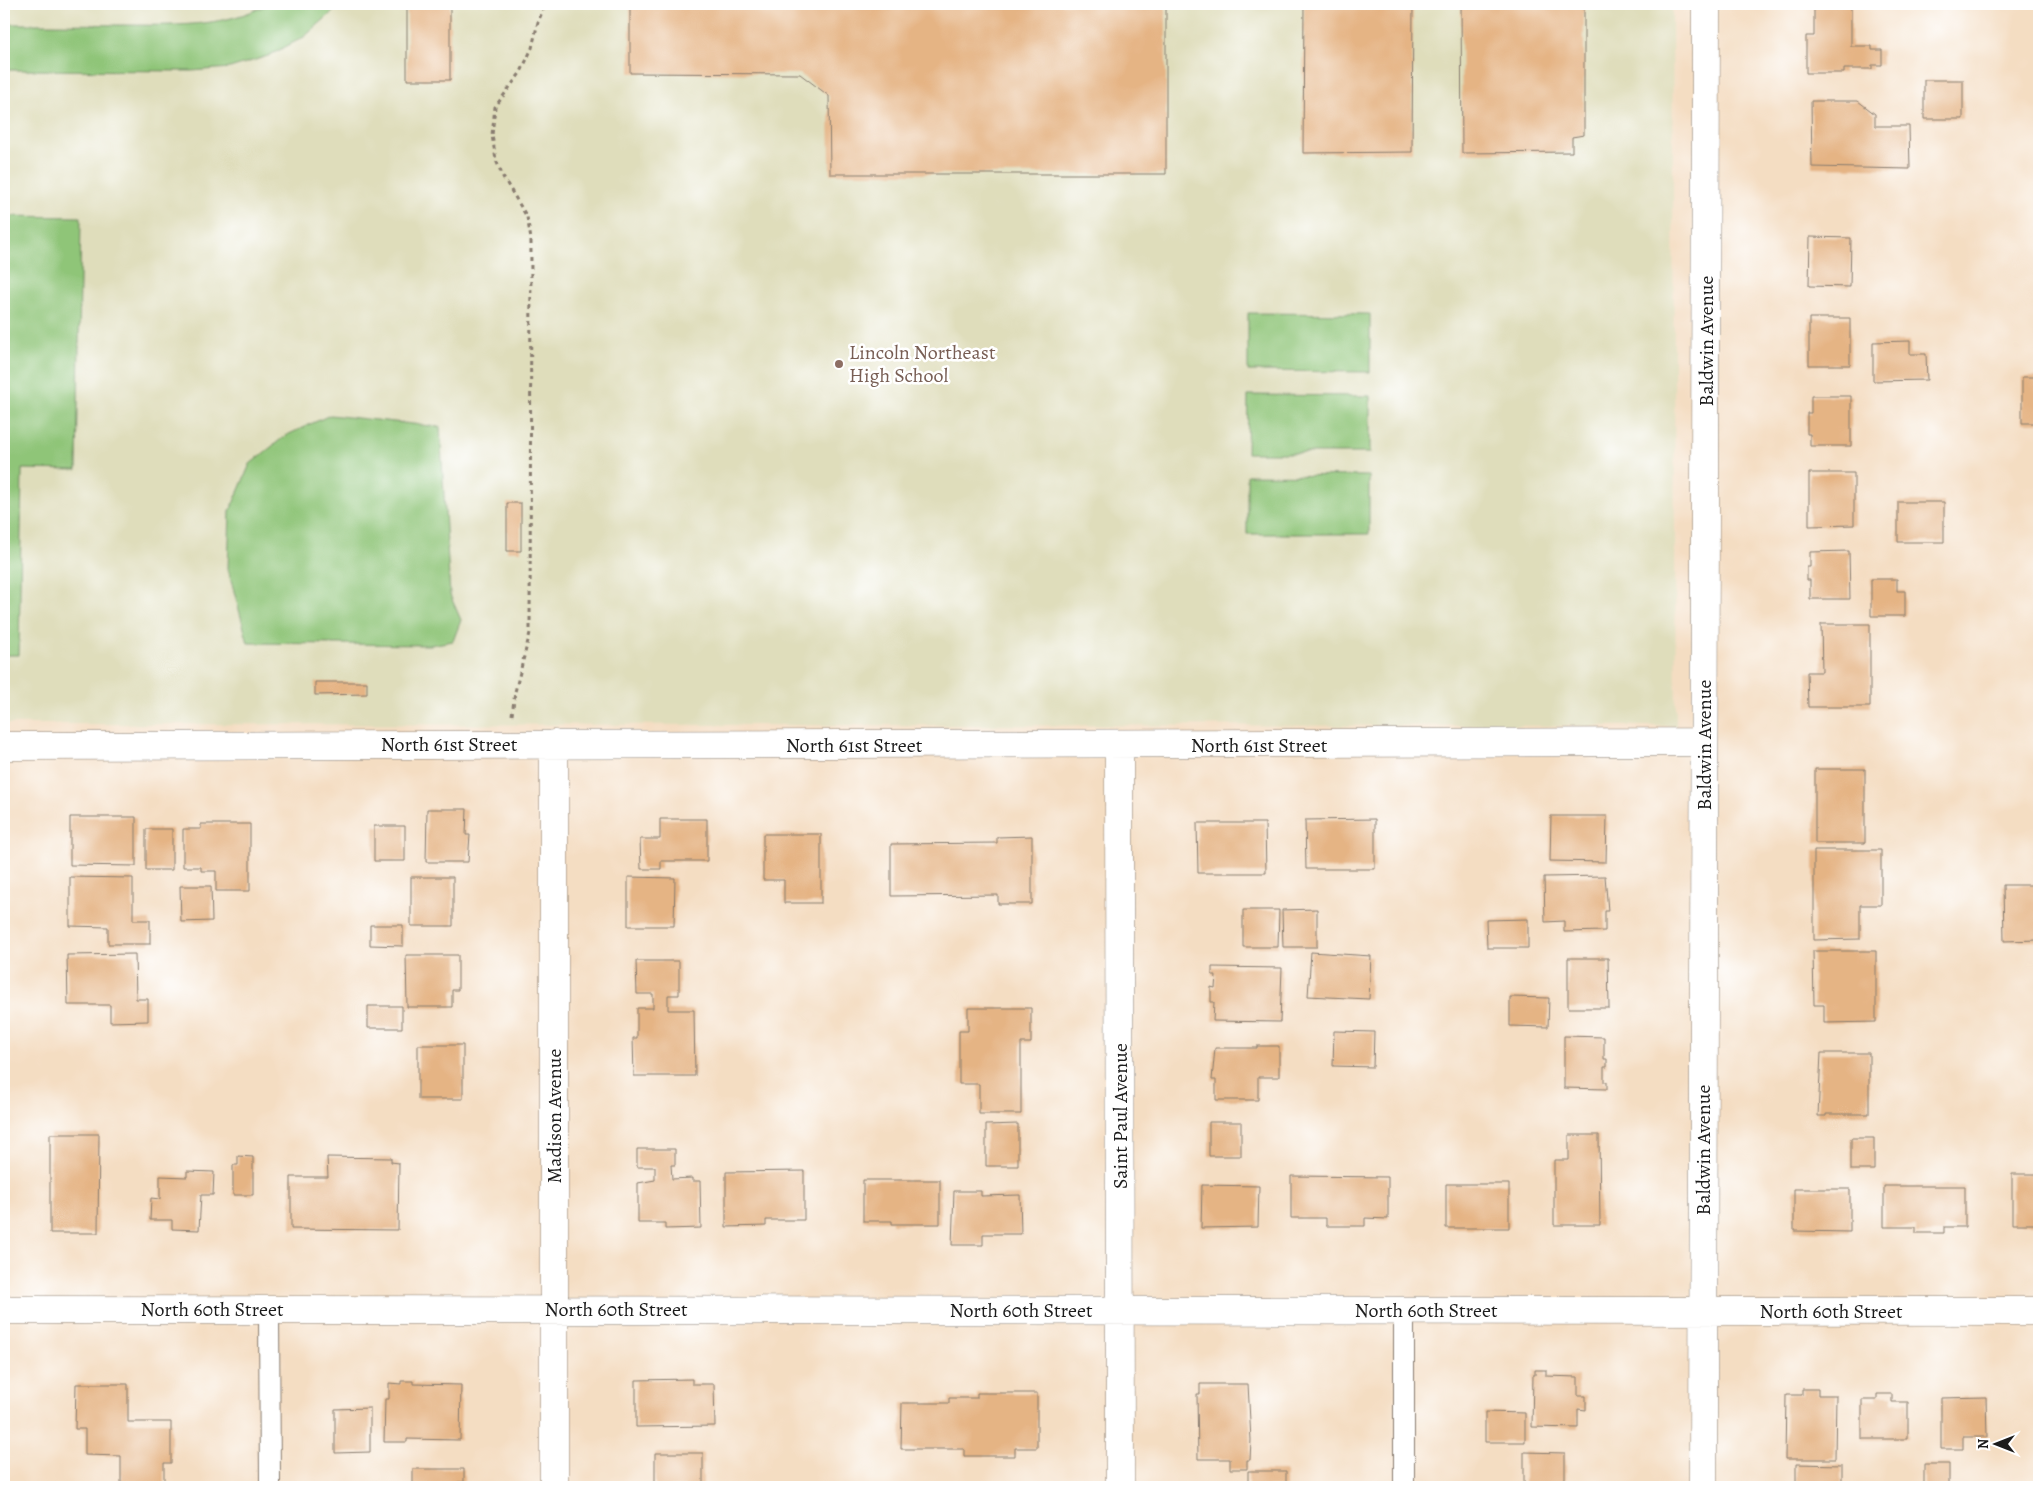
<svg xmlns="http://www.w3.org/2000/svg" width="2043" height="1491" font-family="Alegreya,serif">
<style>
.built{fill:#dfddbb}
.green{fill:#8fc578;stroke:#56704a}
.building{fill:#e5b484}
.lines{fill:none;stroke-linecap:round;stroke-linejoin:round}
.lane-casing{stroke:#887c6f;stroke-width:22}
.street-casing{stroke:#887c6f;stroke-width:29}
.path{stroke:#887c6f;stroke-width:3;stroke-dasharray:4 4;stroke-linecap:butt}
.lane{stroke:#fff;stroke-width:20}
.street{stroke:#fff;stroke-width:28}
.education-dot{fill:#8d6e63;stroke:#fff;stroke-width:2}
.labels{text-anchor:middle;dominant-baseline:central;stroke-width:5;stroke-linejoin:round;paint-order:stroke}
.street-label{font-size:20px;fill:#1c1c1c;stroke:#fff}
.education-label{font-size:20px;fill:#785e54;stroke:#fff;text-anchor:start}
</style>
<rect width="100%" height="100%" fill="#fff"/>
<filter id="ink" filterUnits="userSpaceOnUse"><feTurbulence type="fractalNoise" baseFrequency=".02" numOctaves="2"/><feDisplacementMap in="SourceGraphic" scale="10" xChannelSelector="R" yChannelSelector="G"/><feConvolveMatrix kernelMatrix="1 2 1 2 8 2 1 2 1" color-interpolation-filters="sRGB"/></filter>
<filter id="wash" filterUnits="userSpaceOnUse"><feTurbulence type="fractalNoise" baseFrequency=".0096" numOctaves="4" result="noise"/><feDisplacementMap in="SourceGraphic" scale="20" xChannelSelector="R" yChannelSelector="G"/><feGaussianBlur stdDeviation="1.12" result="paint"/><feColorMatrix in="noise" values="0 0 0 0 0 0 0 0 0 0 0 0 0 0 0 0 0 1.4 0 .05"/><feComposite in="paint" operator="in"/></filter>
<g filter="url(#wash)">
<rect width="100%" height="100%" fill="#f4ddc2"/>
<path class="built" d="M4,4H1672L1676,726L4,724Z"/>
<path class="green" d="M268,4H342L304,37L268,56L230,68L191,71L4,70V24C42,24 80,24 118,25C170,25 221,29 268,4Z
M4,216L81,217L77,470L22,469L19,655H4Z
M1248,313L1370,314V372L1248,371Z
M1248,395L1370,396V453H1247Z
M330,415L440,427L450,595L461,620L453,641L430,645L248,643L228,569L230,511L250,464L285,436Z
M1247,475L1369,476V534H1247Z"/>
<g id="blocks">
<path class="building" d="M407,4H450V80H407Z
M630,4H1166V174H830L829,96L800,74L630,73Z
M1304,4H1413L1412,152L1303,153Z
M1461,4H1584V135L1572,137V152L1462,153Z
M1814,4H1851V46H1872V50H1882V65H1872V69H1844V73H1806V36H1814Z
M1924,80H1963V119H1924Z
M1811,101H1858L1875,114V126H1909L1910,169L1812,167Z
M1810,237L1851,238L1850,287L1809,286Z
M1809,318H1850V365H1809Z
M1910,341V354H1926L1927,380L1873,381V342Z
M2022,377H2039V423H2022Z
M1811,396H1851V446H1810V434H1807V413H1811Z
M1809,473H1854V525L1809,526Z
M1898,502H1944V542H1898Z
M507,503H521V551H507Z
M1849,551L1850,599H1810V580H1807V567H1810V552Z
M1871,579H1897V591H1905V616H1871Z
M1821,624H1870V707H1808L1807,672H1822Z
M315,682H367V694L315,695Z
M1815,769H1865V843H1815Z
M427,809H467L466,835H470L468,862H426Z
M1551,816H1607L1606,862L1550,861Z
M70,817H136V866L70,865Z
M660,819H707V861H661V869H641L640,839H660Z
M1375,819V869H1306L1305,820Z
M1197,823H1265L1266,873H1198Z
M201,824H250V891H216V871H201V867H183V829H201Z
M374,826H405V861H374Z
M146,829H172V870H146Z
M763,834H821V903H784V880H763Z
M1032,836V904H998V895L891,896V844L997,843V837Z
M1814,850H1881V905H1860V939L1814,940Z
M1605,876L1608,911H1605V931L1564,932V921L1545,922L1544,877Z
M70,877L133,878V920H150V944H108V927L70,926Z
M411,877H453V926H411Z
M628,877L675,878L674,926H628Z
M2003,885H2039V940L2004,941Z
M180,886H211L212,921L181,922Z
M1317,909V947H1283L1282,910Z
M1243,910H1279L1278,947H1243Z
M1528,919V948H1487L1486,920Z
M370,925H403V946L370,945Z
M1813,951H1876V1022L1824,1023V1005H1814Z
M1311,952L1371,956L1369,999L1308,996Z
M135,954L136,999H148V1021L110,1022V1005H68L67,955Z
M406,955H458V990H452V1007H407Z
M1568,958H1608L1609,1008H1568Z
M636,961H679V995H668V1010H694L695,1076H634L633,1038H637V1008H653V994H637Z
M1212,967L1282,968L1280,1022L1213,1021L1214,1002H1211V987L1215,988L1216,975H1212Z
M1510,997L1549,998L1548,1027L1510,1026Z
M368,1006H402V1028H368Z
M968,1008H1031V1043H1021V1114H979V1084H959V1031H968Z
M1334,1031L1374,1032L1373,1067L1333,1066Z
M1564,1036L1604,1037V1059H1607V1067H1604V1082H1607V1089L1564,1088Z
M418,1045H463V1099H418Z
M1257,1046H1279V1077H1258V1100H1216V1080H1212L1215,1048H1257Z
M1821,1053H1869V1114H1826V1116H1818Z
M1209,1122H1241V1156H1209Z
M1018,1124V1166H986V1125Z
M50,1134H99L98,1233H50Z
M1569,1135H1599L1600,1225H1554V1160H1569Z
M1851,1138H1874V1170H1851Z
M637,1149H675V1165H671L672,1179L692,1178V1181H700L701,1228L665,1229V1223H638V1183L655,1180V1167H637Z
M238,1156L253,1157V1195H233V1165H238Z
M327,1157L391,1158V1162L399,1163L398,1230L291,1229V1177H328Z
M187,1171L214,1172L213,1195H201L199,1230L172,1229V1220H150L151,1198L160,1199V1176L187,1177Z
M804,1171V1220H766V1226L726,1227V1172Z
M2012,1174H2039V1224H2012Z
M1291,1176L1388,1177V1219L1365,1218V1226H1326V1218H1291Z
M863,1180H940V1224H892V1221H863Z
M1446,1184H1509V1228H1446Z
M1202,1185L1259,1186L1258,1227L1201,1228Z
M1884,1186H1965V1227H1944V1233H1916V1227H1884Z
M1794,1189H1850V1232L1794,1231Z
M954,1191H981V1196L1020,1195L1021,1234H983V1245H952Z
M1535,1370H1546V1376L1578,1377V1396H1586V1410L1578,1409V1428L1532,1427L1533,1375H1535Z
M692,1379V1384H714L715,1426L636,1427V1380Z
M401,1381H413V1384L461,1385L460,1440L407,1439V1442H384L385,1399H389V1383L401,1384Z
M76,1384H128V1422H171V1463H164V1487H121V1456L85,1455V1429H75Z
M1200,1384H1248L1251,1440L1250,1460H1247V1469H1230V1459H1198L1197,1394H1200Z
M1802,1389H1818V1395H1836L1835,1459H1785L1786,1395H1802Z
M977,1393H1037V1448H1015V1456H964V1449H901L902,1403H949V1398H977Z
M1877,1394H1892V1402H1908V1439H1862V1400H1877Z
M1986,1397L1987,1437H1963V1449H1941V1398Z
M370,1408V1452L335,1453V1409Z
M1485,1412L1525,1413V1442H1485Z
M1524,1452L1565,1453V1487H1524Z
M655,1453H703V1487H655Z
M1796,1464L1842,1465V1487H1796Z
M1924,1464H1949V1487H1924Z
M413,1469H464V1482H458V1487H413Z
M1248,1471H1286V1487H1248Z"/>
</g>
</g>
<g filter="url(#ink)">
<use href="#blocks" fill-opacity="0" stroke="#887c6f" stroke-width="1"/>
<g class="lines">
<defs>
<path id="lane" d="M269,1309L270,1487
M1404,1487V1310"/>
<path id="street" d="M4,746L1703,742
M1119,746L1120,1487
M4,1310L2039,1311
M554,1487V744
M1703,1487L1706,4"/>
</defs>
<use href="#lane" class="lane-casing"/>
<use href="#street" class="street-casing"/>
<path class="path" d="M512,715L515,692L530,633L531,239L527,217L503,177L496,160L492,135L495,107L521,72L532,48L538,22L545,5L549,4"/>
<use href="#lane" class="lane"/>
<use href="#street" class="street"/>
</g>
</g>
<circle class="education-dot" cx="839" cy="364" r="5"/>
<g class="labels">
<g class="street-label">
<text transform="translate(1706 341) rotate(-90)">Baldwin Avenue</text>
<text x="449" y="744">North 61st Street</text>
<text x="854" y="745">North 61st Street</text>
<text x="1259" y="745">North 61st Street</text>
<text transform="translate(1704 745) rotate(-90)">Baldwin Avenue</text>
<text transform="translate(554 1116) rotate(-90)">Madison Avenue</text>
<text transform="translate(1120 1116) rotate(-90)">Saint Paul Avenue</text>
<text transform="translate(1703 1150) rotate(-90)">Baldwin Avenue</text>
<text x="212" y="1309">North 60th Street</text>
<text x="616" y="1309">North 60th Street</text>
<text x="1021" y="1310">North 60th Street</text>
<text x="1426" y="1310">North 60th Street</text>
<text x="1831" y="1311">North 60th Street</text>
</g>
<g class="education-label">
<text x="849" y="352">Lincoln Northeast<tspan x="849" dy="23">High School</tspan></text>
</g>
</g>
<rect width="2043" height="1491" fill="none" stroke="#fff" stroke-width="20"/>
<g transform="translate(1996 1444) rotate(270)" stroke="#ffffff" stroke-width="4" paint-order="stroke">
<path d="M0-4L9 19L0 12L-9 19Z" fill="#1c1c1c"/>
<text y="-8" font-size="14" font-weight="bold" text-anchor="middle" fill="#1c1c1c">N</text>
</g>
</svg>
